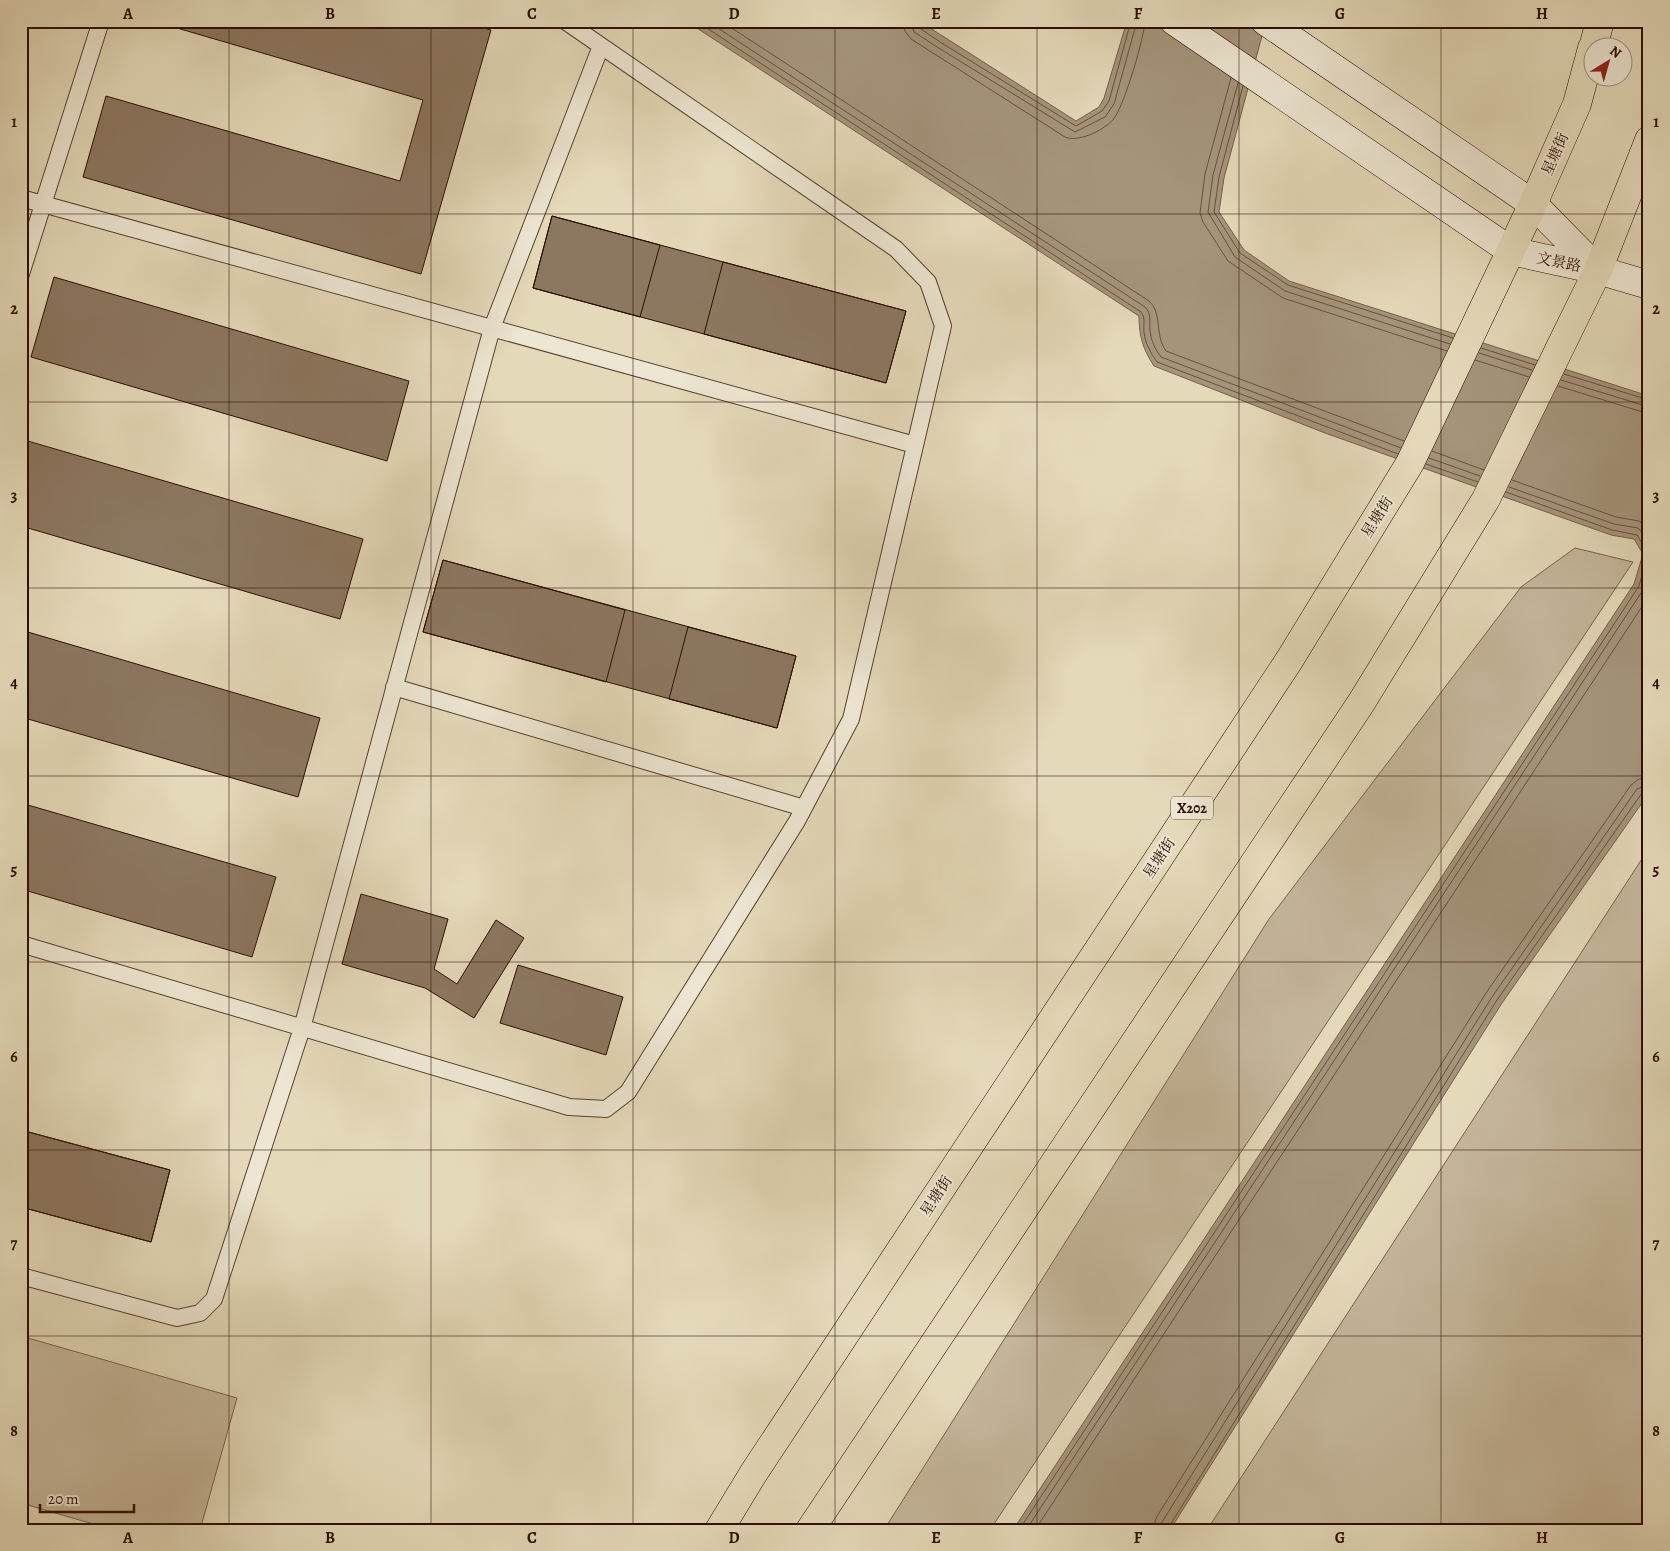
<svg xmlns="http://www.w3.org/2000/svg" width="1670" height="1551" font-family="Alegreya,'Noto Serif SC',serif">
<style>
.green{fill:#c5b69a;stroke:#78624d}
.water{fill:#a5947a;stroke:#755e49}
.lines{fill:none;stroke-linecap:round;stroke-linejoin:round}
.shore{stroke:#68503d;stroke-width:1}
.building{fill:#8c7760;stroke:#2c0d00}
.lane-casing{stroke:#5a402e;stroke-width:18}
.secondary-casing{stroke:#2c0d00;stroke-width:29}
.primary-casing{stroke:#2c0d00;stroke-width:29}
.lane{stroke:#ede6d2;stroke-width:16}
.secondary{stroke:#ede6d2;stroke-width:28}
.primary{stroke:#e4d9b9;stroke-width:28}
.grid{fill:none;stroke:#2c0d00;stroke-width:1;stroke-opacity:0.55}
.labels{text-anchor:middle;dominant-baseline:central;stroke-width:4;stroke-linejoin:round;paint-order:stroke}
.shield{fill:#ede6d2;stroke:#664e3f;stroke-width:1}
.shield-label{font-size:14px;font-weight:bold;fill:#2c0d00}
.street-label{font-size:15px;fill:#2c0d00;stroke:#ede6d2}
.neatline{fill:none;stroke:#2c0d00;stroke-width:2}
.grid-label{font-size:16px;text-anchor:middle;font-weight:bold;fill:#2c0d00}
</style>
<rect width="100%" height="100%" fill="#e4d9b9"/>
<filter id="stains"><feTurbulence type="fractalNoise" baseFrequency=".004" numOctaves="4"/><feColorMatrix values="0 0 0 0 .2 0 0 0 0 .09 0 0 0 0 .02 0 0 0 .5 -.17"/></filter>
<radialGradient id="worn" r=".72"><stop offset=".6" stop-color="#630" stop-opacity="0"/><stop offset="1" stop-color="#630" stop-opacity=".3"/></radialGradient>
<path class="green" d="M1575,548L1633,562L990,1530H884L1269,919L1521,587Z
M1649,848V1530H1207Z
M21,1336L237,1398L200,1530H114L21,1503Z"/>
<path class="water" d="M686,21H919L1076,121L1099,107L1104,98L1127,21H1266L1224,178L1219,212L1244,250L1289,281L1649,396V793L1502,1003L1170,1530H1013L1634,584L1643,554L1634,539L1611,535L1325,433L1154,366C1143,349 1139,337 1139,316Z"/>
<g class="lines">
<path class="shore" d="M696,21L1141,312C1146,318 1143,325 1144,332C1145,344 1151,353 1157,362L1398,454
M707,21L1145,307C1152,314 1149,321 1150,330C1151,341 1155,349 1161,357L1401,448
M721,21L1149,301C1163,314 1154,334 1166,351L1404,441
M903,21L905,31L911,39L1065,137C1079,143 1107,129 1115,117C1125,102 1144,39 1145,21
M910,21L914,32L937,47L1075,132L1105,117L1114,104L1137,21
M917,21L918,27L940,42L1076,126L1102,111L1109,101L1131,21
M1231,78L1205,174L1200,213L1203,222L1228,261L1283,298L1447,351
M1238,83L1213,175L1208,212L1235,257L1285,291L1450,344
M1243,86L1219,177L1214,212L1240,253L1288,285L1453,338
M1481,348L1535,365
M1479,353L1532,370
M1475,360L1529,377
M1564,374L1649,400
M1561,380L1649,407
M1558,386L1649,414
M1432,451L1484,470
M1429,458L1480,476
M1426,464L1478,482
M1512,480L1616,517L1639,521L1649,527
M1509,487L1614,524L1638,528L1649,541
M1019,1530L1639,586L1648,553L1637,535L1612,530L1506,492
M1026,1530L1643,590L1649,574
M1035,1530L1649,596
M1153,1530L1156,1518L1486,993L1631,785L1639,779L1649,777
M1160,1530L1162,1522L1492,997L1637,789L1649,784
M1167,1530L1497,1000L1642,793L1649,791"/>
</g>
<path class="building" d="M153,21H460L491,30L421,274L83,177L106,96L400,181L423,100Z
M21,66L28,68L21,90Z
M552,216L906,311L886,383L533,288Z
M552,216L660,245L640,317L533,288Z
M723,262L906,311L886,383L704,334Z
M54,277L409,381L387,461L31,357Z
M21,439L363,539L340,619L21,526Z
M443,560L796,656L777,728L423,632Z
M443,560L625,610L606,682L423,632Z
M688,627L796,656L777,728L669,699Z
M21,630L320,718L298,797L21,717Z
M21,803L276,877L252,957L21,889Z
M361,894L448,919L434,969L457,984L496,920L524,938L474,1018L425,988L342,964Z
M518,965L623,997L606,1055L500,1023Z
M21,1130L170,1170L151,1242L21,1207Z
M21,1130L170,1170L151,1242L21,1207Z"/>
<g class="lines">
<defs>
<path id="lane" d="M21,198L915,445
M21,274L101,21
M394,687L804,808
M21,944L569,1107L606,1109L628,1092L797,821L851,719L943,326L928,282L896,249L565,21
M21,1276L177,1318L200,1313L214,1299L302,1028L492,328L601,46"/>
<path id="secondary" d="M1174,21L1511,251L1598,270L1649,285
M1265,21L1533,204L1598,270"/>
<path id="primary" d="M1593,48L1600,21
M719,1530L753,1474L1290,659L1410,463L1533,204L1577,104L1592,48
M810,1530L1361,703L1486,499L1598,270L1649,140"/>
</defs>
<use href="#lane" class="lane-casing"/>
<use href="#secondary" class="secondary-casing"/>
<use href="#primary" class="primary-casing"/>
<use href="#lane" class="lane"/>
<use href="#secondary" class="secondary"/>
<use href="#primary" class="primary"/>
</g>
<path class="grid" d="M229,21V1530M431,21V1530M633,21V1530M835,21V1530M1037,21V1530M1239,21V1530M1441,21V1530M21,214H1649M21,402H1649M21,588H1649M21,776H1649M21,962H1649M21,1150H1649M21,1336H1649"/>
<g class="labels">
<rect class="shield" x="1171" y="796.5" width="42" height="23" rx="4"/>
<g class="shield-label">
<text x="1192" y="808">X202</text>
</g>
<g class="street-label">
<text transform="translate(1555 154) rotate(-66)">星塘街</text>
<text transform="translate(1559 262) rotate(12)">文景路</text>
<text transform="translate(1377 517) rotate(-58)">星塘街</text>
<text transform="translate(1159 858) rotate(-57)">星塘街</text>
<text transform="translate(936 1196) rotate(-57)">星塘街</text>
</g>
</g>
<rect width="1670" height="1551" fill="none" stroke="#e4d9b9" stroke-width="55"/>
<g transform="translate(1608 62) rotate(37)"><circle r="24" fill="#ede6d2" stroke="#a08f7e"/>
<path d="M0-4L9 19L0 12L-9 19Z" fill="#8f2418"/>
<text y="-8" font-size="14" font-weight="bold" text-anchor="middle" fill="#2c0d00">N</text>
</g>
<path d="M40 1504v8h94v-8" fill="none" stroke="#2c0d00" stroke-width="2.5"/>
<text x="48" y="1504" font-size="15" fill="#2c0d00" stroke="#ede6d2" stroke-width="4" paint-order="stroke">20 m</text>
<rect x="28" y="28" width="1614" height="1496" class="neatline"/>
<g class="grid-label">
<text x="128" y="19">A</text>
<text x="330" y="19">B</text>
<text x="532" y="19">C</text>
<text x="734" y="19">D</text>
<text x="936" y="19">E</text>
<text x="1138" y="19">F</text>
<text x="1340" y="19">G</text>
<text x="1542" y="19">H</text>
<text x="14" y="127">1</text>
<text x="1656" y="127">1</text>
<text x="14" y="314">2</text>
<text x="1656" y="314">2</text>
<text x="14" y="501">3</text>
<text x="1656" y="501">3</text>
<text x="14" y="688">4</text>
<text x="1656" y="688">4</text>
<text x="14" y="875">5</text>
<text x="1656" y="875">5</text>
<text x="14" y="1062">6</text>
<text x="1656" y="1062">6</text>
<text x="14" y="1249">7</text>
<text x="1656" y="1249">7</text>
<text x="14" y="1436">8</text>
<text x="1656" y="1436">8</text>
<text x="128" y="1543">A</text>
<text x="330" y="1543">B</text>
<text x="532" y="1543">C</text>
<text x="734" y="1543">D</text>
<text x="936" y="1543">E</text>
<text x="1138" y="1543">F</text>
<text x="1340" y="1543">G</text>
<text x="1542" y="1543">H</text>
</g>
<rect width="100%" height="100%" filter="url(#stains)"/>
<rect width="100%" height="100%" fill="url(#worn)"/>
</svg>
